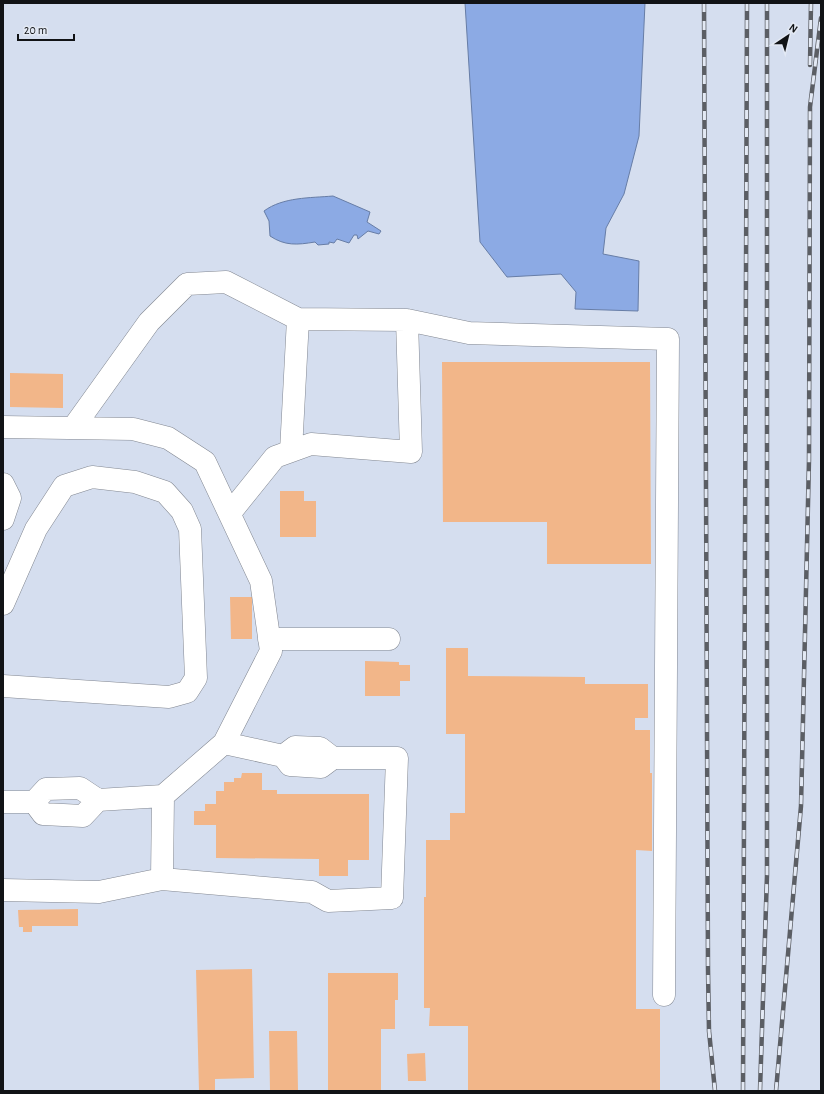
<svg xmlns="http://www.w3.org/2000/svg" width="824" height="1094" font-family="'Alegreya Sans',sans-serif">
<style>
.built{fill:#d5deef}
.water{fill:#8caae4;stroke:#677da6}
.building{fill:#f2b689}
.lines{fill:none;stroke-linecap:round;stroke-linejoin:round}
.minor-casing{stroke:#828791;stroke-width:23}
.minor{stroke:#fff;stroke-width:22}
.rail-casing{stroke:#5b5e64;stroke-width:4.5}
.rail{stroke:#e3e9f4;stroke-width:3;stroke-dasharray:9;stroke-linecap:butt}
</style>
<rect width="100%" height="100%" fill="#e3e9f4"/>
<path class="built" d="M3,3H821V1091H3Z"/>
<path class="water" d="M465,3H645L639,136L624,194L606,228L603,254L639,261L638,311L575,309L576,292L561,274L507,277L480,242Z
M333,196L370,212L367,222L381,231L379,234L368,231L358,239L357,235H354L349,243L337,239L334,243L329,242V244L318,245L315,242C297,245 285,246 270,236L269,221L264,211C283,197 310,198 333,196Z"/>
<path class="building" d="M442,362H650L651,564H547V522H443Z
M10,373L63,374V408L10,407Z
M280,491H304V501H316V537H280Z
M230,597H252V639H231Z
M446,648H468V676L585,677V684H648V718H635V730H650V773H652V851L636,850V1009H660V1091H468V1026H429L430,1008H424V897H426V840H450V813H465V734H446Z
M365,661L399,662V665H410V681H400V696H365Z
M242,773H262V790H277V794H369V860H348V876H319V859L216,858V825H194V811H205V804H216V791H224V782H234V778H241Z
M78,909V926H32V932H23V927H19L18,910Z
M252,969L254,1078L215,1079V1091H199L196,970Z
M328,973H398V1000H395V1029H381V1091H328Z
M269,1031H297L298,1091H270Z
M425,1053L426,1081H408L407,1054Z"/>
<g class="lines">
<defs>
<path id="minor" d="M407,320L469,333L668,339L664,995
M3,427L133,429L168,438L205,462L261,581L271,651L224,743L163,796L98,800L80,788L46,789L34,802H3
M73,428L149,322L187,284L226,282L298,319L407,320L411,452L311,444L275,457L230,513
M291,451L298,319
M3,484L10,498L3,519
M3,604L36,529L64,486L92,477L135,482L165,492L182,511L190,529L196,678L187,692L169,697L3,686
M269,639H389
M283,756L295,747L320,748L333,758
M163,796L162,879L312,892L328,901L392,898L397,758H333L321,767L290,765L283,756L224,743
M34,802L43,814L83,816L98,800
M3,890L99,892L162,879"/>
</defs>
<use href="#minor" class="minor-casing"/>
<use href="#minor" class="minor"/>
<defs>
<path id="rail" d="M704,3L708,969L709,1031L715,1091
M810,65L811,3
M743,1091L747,3
M760,1091L767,875V3
M776,1091L801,806L809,460L810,107L821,18"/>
</defs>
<use href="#rail" class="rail-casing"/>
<use href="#rail" class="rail"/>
</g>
<rect width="824" height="1094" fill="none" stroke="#111316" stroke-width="8"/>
<g transform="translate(788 36) rotate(35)" stroke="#e3e9f4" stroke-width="3" paint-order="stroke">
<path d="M0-3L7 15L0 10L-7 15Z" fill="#111316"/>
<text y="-6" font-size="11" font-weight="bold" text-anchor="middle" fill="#111316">N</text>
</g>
<path d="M18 34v6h56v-6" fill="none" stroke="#111316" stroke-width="2"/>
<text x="24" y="34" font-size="12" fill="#111316" stroke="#e3e9f4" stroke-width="3" paint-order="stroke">20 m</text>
</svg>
